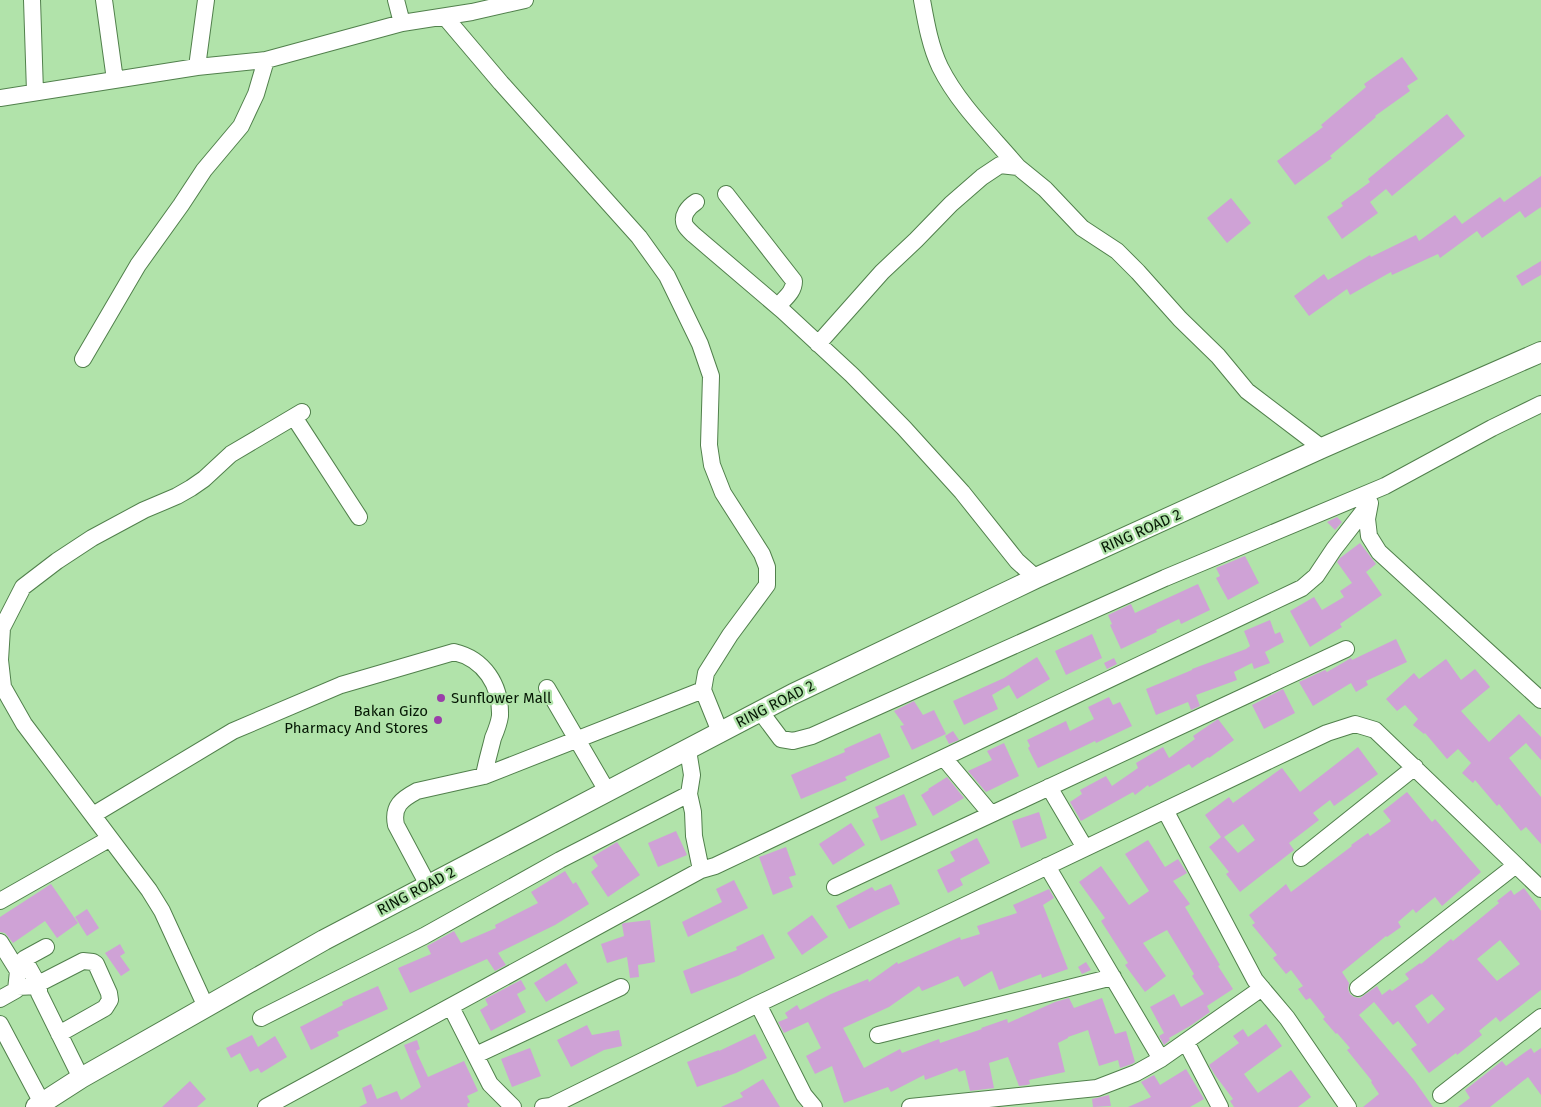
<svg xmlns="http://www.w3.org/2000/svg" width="1541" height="1107" font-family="'Fira Sans',sans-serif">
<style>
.building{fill:#cfa2d6;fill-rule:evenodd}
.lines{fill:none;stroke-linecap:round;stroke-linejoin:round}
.minor-casing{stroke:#51804c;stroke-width:18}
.major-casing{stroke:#51804c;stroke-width:22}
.minor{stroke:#fff;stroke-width:16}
.major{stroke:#fff;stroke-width:20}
.poi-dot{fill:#9a3ea9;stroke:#b1e3aa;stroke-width:2}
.labels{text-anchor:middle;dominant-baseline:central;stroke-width:4.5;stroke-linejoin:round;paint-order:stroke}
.street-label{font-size:15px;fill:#061905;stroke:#b1e3aa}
.poi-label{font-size:15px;fill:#061905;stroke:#b1e3aa;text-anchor:start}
</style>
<rect width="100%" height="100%" fill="#b1e3aa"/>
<path class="building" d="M1402,57L1418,79L1407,86L1410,91L1375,116L1376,117L1330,156L1332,158L1295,185L1277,161L1323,127L1321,125L1366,87L1364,84Z
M1447,114L1465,136L1392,196L1386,189L1370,202L1378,213L1342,239L1327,217L1343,206L1341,203L1370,182L1368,179Z
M1541,176V207L1525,218L1520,211L1482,238L1477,231L1440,258L1438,254L1392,275L1391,272L1350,295L1347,289L1309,316L1294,296L1324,274L1328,280L1370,255L1371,257L1416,235L1419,241L1455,215L1462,224L1500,197L1504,202Z
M1231,198L1251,223L1227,243L1207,218Z
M1541,261V275L1522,286L1516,276Z
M1337,517L1342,522L1335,530L1327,522Z
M1360,543L1376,564L1366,572L1382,595L1340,624L1342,627L1310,647L1290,611L1314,597L1322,610L1344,597L1340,591L1352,583L1337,562L1340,558Z
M1245,556L1259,583L1228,600L1216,578L1220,576L1216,568Z
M1198,584L1210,610L1181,624L1179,619L1156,630L1157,632L1121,649L1110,625L1112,624L1108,615L1131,604L1135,613Z
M1270,620L1275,634L1280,632L1284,642L1265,652L1270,663L1254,669L1252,663L1234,672L1237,680L1196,695L1200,706L1191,710L1188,702L1156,715L1146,689L1192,670V669L1246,649L1250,646L1244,631Z
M1092,634L1102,658L1066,675L1055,651Z
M1396,639L1407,662L1366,681L1368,685L1356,692L1351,683L1313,706L1299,682L1325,670L1327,672L1351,658L1352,660Z
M1037,657L1050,679L1017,699L1009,685L992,695L998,709L964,725L953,701L1004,678Z
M1114,658L1117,664L1107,669L1104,663Z
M1446,659L1461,680L1475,669L1490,687L1461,711L1489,742L1519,714L1541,737V760L1526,743L1509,758L1541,797V844L1526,827L1521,831L1499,804L1497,806L1475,780L1473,783L1462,773L1471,763L1458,749L1447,759L1425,733L1424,734L1413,725L1418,719L1405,705L1397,711L1386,699L1414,673L1419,679Z
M1283,689L1295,713L1264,729L1252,705Z
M1109,697L1113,705L1120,702L1132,726L1096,743L1095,741L1038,768L1028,748L1030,746L1027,740L1066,721L1070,731L1094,719L1088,707Z
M914,701L923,715L934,710L946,734L912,750L900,726L904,725L894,711Z
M1218,719L1234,740L1209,758L1208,757L1192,768L1189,764L1149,787L1148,785L1135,795L1133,792L1081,821L1070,802L1082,794L1080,790L1106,776L1112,786L1138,768L1136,763L1163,747L1169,758L1195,739L1193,736Z
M953,731L959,740L949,744L945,736Z
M880,733L890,757L845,777L847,780L801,799L791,775L845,752L844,749Z
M1004,743L1019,776L986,792L968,771L992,760L987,751Z
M1358,747L1378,774L1334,806L1330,800L1313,813L1319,820L1289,843L1294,850L1240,892L1226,874L1229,872L1209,847L1221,837L1205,815L1229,797L1233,803L1282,768L1300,792ZM1243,824L1255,840L1238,853L1224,837Z
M947,777L964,798L933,816L921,795L929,790L928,789Z
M1407,792L1432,822L1435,819L1481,872L1442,906L1435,897L1416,913L1413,909L1398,922L1401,927L1387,937L1386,936L1342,972L1349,983L1348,989L1350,994L1354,997L1360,998L1377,986L1382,995L1390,989L1392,991L1409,979L1405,974L1420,963L1421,964L1451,939L1453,941L1499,903L1497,901L1511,890L1514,895L1524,888L1541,911V990L1500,1022L1496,1017L1479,1031L1482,1035L1457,1055L1456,1053L1429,1073L1411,1049L1417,1045L1398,1021L1393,1025L1374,1002L1359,1015L1414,1080L1433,1107H1363L1379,1094L1371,1082L1372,1081L1347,1050L1350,1048L1337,1033L1336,1034L1323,1019L1325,1017L1310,998L1306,1000L1298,989L1303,986L1291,970L1286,974L1273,958L1277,955L1252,925L1255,923L1249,915L1286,884L1291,892L1352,846L1351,845L1368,833L1370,836L1391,821L1383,811ZM1500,940L1520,964L1497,981L1477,959ZM1432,994L1445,1009L1428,1024L1415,1006Z
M904,794L917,825L881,841L872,820L879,817L875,807Z
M1039,812L1047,838L1021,848L1012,821Z
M851,823L865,845L833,865L819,844Z
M676,831L687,855L658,867L648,843Z
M977,838L990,863L960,879L963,885L948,893L937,870L955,861L950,852Z
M1148,840L1165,867L1178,859L1187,873L1173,881L1190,904L1185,907L1220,965L1218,966L1233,989L1207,1006L1210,1012L1190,1026L1169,1038L1170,1040L1164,1045L1159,1036L1164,1033L1150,1007L1174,994L1181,1007L1204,994L1192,976L1194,974L1167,930L1143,943L1166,976L1145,992L1125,965L1128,963L1101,921L1105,918L1079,882L1101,866L1129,905L1149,891L1125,854Z
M617,842L640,875L608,897L591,872L598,866L592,857Z
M786,847L796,875L789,877L793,887L773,895L759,857Z
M565,871L573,884L576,882L589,904L555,925L498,953L506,965L495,971L487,959L410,993L398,968L431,954L427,946L454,931L461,943L496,928L495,925L538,903L531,892Z
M734,880L748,908L688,937L682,922L722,902L716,889Z
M51,884L78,923L57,938L45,921L13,943L5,933L0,932V917Z
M891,884L892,886L900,904L884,911L849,929L836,906L872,887L875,891Z
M1049,889L1054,898L1043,905L1068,969L1042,978L1041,974L999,990L992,971L964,987L958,976L922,991L919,986L889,1007L843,1028L864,1068L900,1049L902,1053L939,1039L940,1043L982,1029L981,1028L1007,1019L1008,1023L1055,1002L1069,998L1074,1008L1102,998L1115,1034L1126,1031L1135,1062L1132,1064L1120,1068L1118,1060L1099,1066L1088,1030L1068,1037V1038L1058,1043L1065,1072L1029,1080L1030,1084L1027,1085L1019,1086L1008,1057L989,1063L994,1088L970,1091L965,1070L959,1072L957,1068L925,1080L924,1075L891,1092L888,1087L844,1103L832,1066L815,1074L806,1056L821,1048L808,1022L784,1033L778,1022L788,1018L785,1013L797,1005L800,1010L831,994L868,979L869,982L897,962L898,964L960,937L961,940L980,934L977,926L1017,913L1013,905Z
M87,909L99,928L87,936L75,917Z
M812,915L828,937L802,955L787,933Z
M650,920L655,962L638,965L639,977L630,978L627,957L607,963L601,944L624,936L622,924L624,923Z
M763,934L775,958L738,976L691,994L683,971L737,950L736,947Z
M120,944L125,953L120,956L130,970L121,976L105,953Z
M1086,962L1091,970L1082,974L1078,967Z
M566,963L578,983L546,1002L534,983Z
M521,980L526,989L517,994L526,1012L491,1031L480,1010L488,1005L485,999Z
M378,986L388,1009L337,1032L339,1036L311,1050L300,1027L343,1005L342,1002Z
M1266,1024L1282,1046L1244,1074L1258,1093L1291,1070L1311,1097L1298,1107H1234L1230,1101L1233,1099L1215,1075L1209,1065L1239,1043L1233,1036L1243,1029L1248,1037Z
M587,1025L592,1035L619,1030L622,1046L604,1050L571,1067L557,1040Z
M755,1034L767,1058L736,1073L697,1087L687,1062L719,1050V1051Z
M252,1035L258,1047L275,1036L287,1057L261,1073L258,1068L250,1072L240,1053L231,1058L226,1048Z
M417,1040L420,1049L416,1051L428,1077L464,1061L478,1091L467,1096L470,1102L467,1104L468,1107H359L367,1103L362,1088L371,1084L377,1099L397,1091L401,1100L421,1087L404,1045Z
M530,1048L541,1076L512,1087L501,1059Z
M1531,1048L1534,1053L1541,1048V1095L1528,1077L1490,1107H1458L1470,1098L1465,1090L1502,1061L1506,1066Z
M1186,1069L1204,1099L1190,1107H1128L1151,1097L1141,1082L1154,1075L1160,1085Z
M763,1079L780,1107H721L743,1097L740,1093Z
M190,1081L206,1099L197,1107H162Z
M1109,1095L1111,1106L1093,1107L1092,1099Z"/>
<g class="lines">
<defs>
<path id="minor" d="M32,0L35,92
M104,0L115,80
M396,0L402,23
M922,0C926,22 930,46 940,67C959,105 991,135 1018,167
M445,17L501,83L639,237L667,276L700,344L711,376L709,445L712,465L723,493L762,554L767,567V585L730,635L706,673L703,690L720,732
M197,67L206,0
M0,98L197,67L266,60L402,23L472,12L525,0
M726,194L794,281C794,292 785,298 778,306
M696,202C688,207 681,216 685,225C687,229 691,232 694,235L783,311L852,375L904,428L962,492L1017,561L1036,578
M818,344L882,272L916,240L951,204L982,177L1000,165L1018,167L1045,189L1082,228L1117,251L1138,272L1180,319L1218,356L1247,391L1322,448
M83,359L138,265L181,205L204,170L241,126L256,94L266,60
M294,417L359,517
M1370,503L1367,519L1369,536L1379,552L1541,700
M547,688L607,791
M760,711L781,739L793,741L812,736L1165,578L1385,486L1492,428L1541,404
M688,750L692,775L689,794L693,812L694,836L701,870
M944,758L991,814
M1049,787L1085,848
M1165,810L1255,980L1287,1018L1348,1107
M93,815L233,731L341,685L454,652C484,659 501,685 500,716C499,723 496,731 493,738C490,751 486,763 484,776
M1301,858L1415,767
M1047,866L1161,1059
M428,885L396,825C392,806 402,799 417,791L484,776L703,690
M835,887L1346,649
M0,901L109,839
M0,942L18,971L16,990L0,999
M17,987L39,986L24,959L46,947
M1358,988L1516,865
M758,1004L804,1095L814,1107
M206,1007L162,911L149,890L24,724L3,687L0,660L2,628L23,587L57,561L92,538L144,510L177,496L191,488L204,479L231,454L302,412
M451,1007L490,1084L513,1107
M261,1018L424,936L560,860L689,794
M0,1024L42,1103
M59,1034L105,1008L110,1000L109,993L96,964L93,962L83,961L42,982L39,986V993L81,1078
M878,1035L1113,977
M1186,1042L1220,1107
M476,1055L621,987
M1441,1095L1541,1017
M266,1107L701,870L715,866L1302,588L1316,576L1334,549L1369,504
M543,1107L551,1106L758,1004L1327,733L1355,724L1375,730L1541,889
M910,1107L1097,1088L1136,1073L1161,1059L1262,988"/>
<path id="major" d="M36,1107L81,1078L324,940L793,694L1036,578L1322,448L1541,352"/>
</defs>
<use href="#minor" class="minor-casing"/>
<use href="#major" class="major-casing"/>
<use href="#minor" class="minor"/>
<use href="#major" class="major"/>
</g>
<g class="poi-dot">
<circle cx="441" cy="698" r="5"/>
<circle cx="438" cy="720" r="5"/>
</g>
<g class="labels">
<g class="street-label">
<text transform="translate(1141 531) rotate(-24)">RING ROAD 2</text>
<text transform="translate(775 704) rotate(-27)">RING ROAD 2</text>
<text transform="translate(416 891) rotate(-28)">RING ROAD 2</text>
</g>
<g class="poi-label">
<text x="451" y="698">Sunflower Mall</text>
<text x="428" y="711" text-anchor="end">Bakan Gizo<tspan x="428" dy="17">Pharmacy And Stores</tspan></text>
</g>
</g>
</svg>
